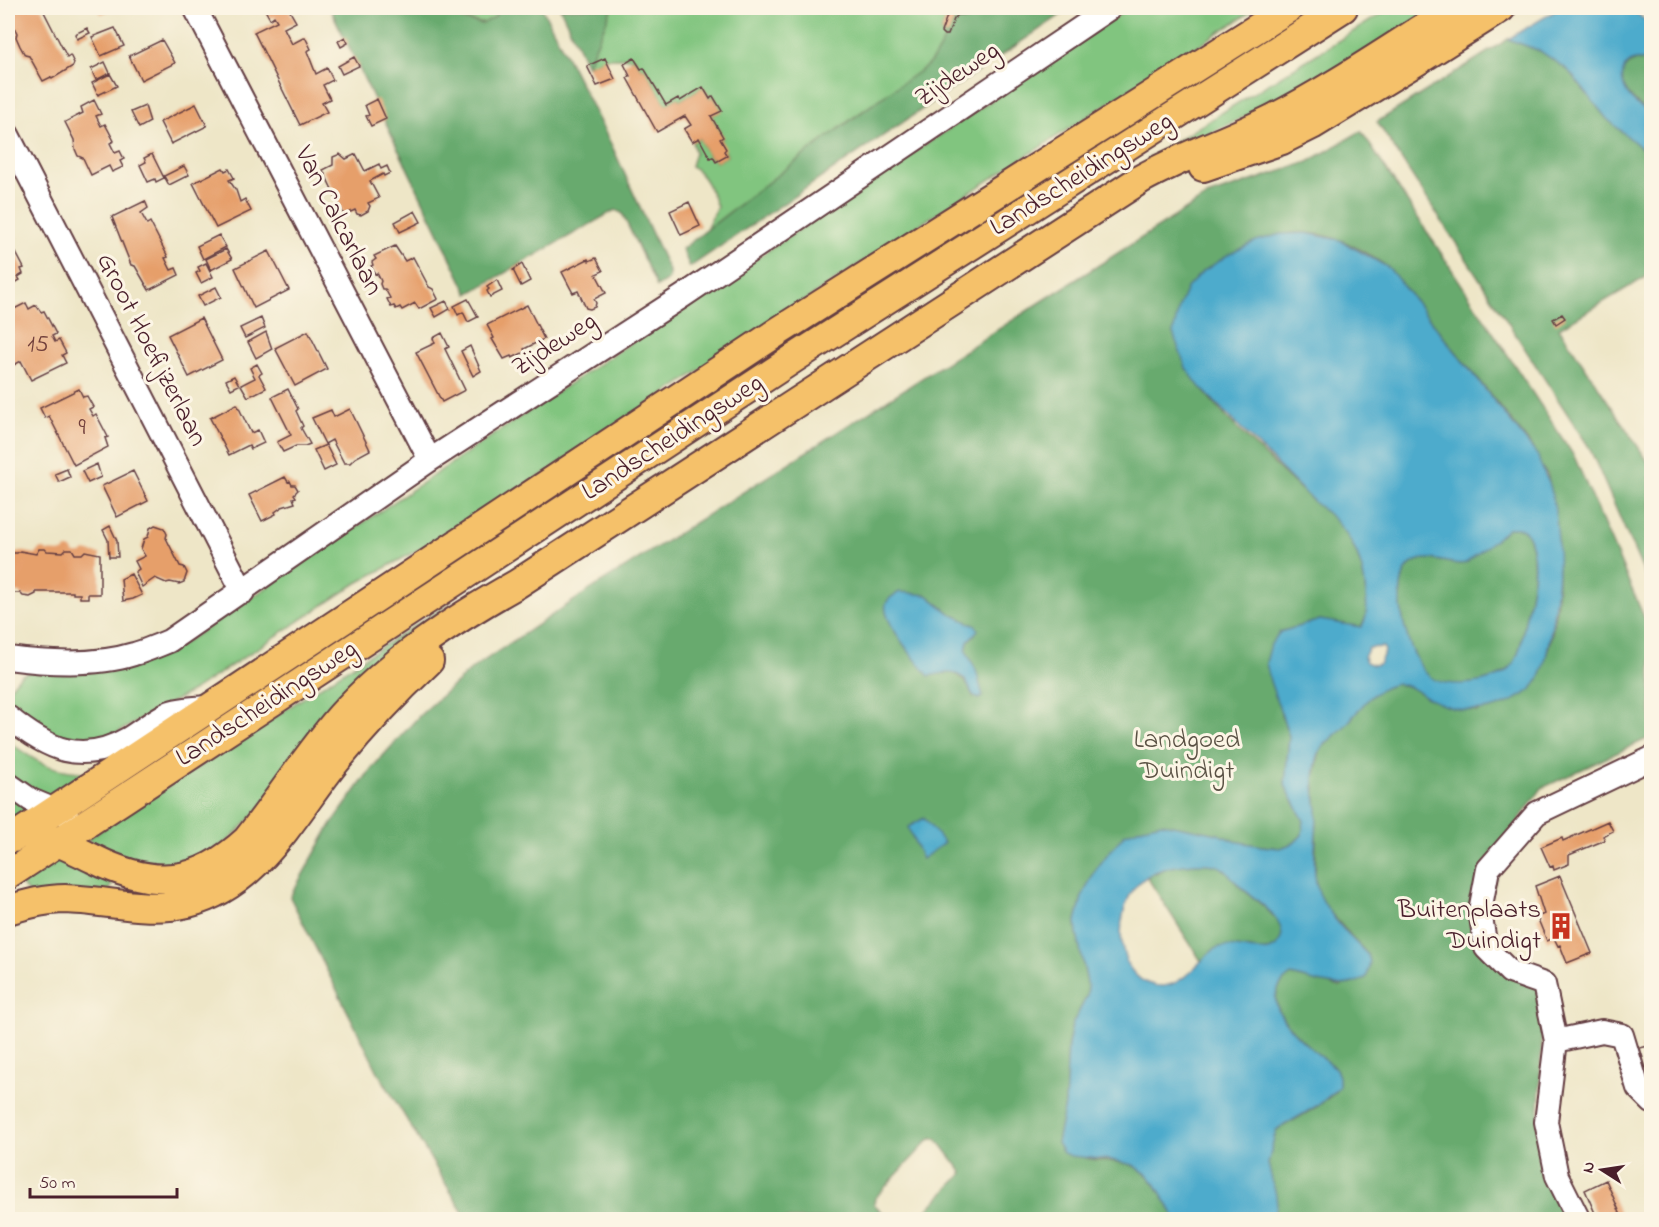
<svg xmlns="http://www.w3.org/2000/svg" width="1659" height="1227" font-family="'Indie Flower',sans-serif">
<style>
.green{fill:#81c57f;stroke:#667255;stroke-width:1.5}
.forest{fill:#68aa6e;stroke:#59644c;stroke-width:1.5;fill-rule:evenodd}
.water{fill:#4eabcc;stroke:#4c657c;stroke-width:1.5;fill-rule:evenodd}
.building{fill:#e69f6b}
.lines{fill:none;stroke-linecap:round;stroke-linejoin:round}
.minor-casing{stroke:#633d42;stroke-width:26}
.major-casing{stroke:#633d42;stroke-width:32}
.minor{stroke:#fff;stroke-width:22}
.major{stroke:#f5c16b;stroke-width:28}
.labels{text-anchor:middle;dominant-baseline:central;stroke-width:6;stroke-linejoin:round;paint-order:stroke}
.number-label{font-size:24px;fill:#713f3b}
.street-label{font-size:27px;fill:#4a1f2b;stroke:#fcf5e5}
.park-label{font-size:27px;fill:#5a5144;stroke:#fcf5e5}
.poi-label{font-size:27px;fill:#4a1f2b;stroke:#fcf5e5;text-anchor:end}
</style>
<rect width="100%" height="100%" fill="#fcf5e5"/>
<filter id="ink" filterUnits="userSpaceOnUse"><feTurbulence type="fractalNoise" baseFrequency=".0167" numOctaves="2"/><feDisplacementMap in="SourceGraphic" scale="12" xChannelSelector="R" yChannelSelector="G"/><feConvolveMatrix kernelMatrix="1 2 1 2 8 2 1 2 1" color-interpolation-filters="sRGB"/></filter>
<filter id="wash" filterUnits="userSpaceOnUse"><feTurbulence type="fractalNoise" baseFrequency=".008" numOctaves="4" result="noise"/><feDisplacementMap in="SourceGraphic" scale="24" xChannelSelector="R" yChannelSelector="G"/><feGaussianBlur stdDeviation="1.35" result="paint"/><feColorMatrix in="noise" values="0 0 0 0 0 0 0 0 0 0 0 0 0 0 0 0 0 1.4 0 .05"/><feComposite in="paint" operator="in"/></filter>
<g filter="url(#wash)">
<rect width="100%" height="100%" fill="#eee6c7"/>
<path class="green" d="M447,8H500C489,37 464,17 447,8Z
M612,8H944L947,16L941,32L944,35H948L933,62L854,117L705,232L717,207C711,191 706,175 691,166L695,152L692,142L699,138L710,158L713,157L716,162L727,156L720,139L723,137L711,116L721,111L714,97L710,99L703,87L680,101L678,98L666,105L644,68L641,69L634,58H605L587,66Z
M1129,8H1257L905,234L544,474L444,536L357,583L194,690L104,740L65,745L13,714L9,704L10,688L21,675L29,672L64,674L119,669L166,655Z
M1391,8H1437L1322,79L1149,163L1147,159Z
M452,601L336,712L253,816L226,843L199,858L176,864L156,866L112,855L87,839Z
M8,741C33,760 48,770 80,772L83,778L47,801L8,779Z
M8,791L34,808L8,825Z
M57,856L66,859L84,871L112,884L107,897L30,896L20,882Z"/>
<path class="forest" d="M330,8H447L464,20L482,24L494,18L500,8H542L612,146L669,271V279L657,287L622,213L615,210L468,294Z
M560,8H612L587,66Z
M971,8H1071L690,267L682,249C762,187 841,125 924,68C940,57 952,18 958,15C961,14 968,14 972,14Z
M1508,39L1540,51L1568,70L1607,119L1651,156V274L1559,328L1651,466V589L1589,447L1377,122Z
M1637,60L1651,63V112C1631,104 1603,70 1637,60Z
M1361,131L1574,456L1651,633V737L1542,788L1519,820L1476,933L1544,990L1538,1134L1572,1219H1273L1276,1205L1268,1164L1276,1130C1290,1122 1332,1101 1338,1087C1341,1081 1338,1075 1336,1069C1313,1049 1247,1005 1291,975L1341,987L1368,955L1328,910L1319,894L1315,879L1317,810L1314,779L1320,750L1353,717L1363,702L1376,691L1395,684L1408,686L1432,700L1452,707L1477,712L1534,686C1561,633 1563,559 1552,501C1551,493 1550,482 1547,474C1544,470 1540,467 1539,463C1536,455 1534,450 1529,443L1389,268C1374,258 1358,247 1340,240C1287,221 1245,243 1201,273L1186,368C1222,419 1272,461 1316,504C1349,527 1363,557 1366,595C1367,607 1368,618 1361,627L1320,620L1280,632L1281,714L1289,736L1285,785L1304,821L1302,835L1294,843L1280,848L1261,846L1234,841L1218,834L1162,823L1095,871L1082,897L1076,921L1077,934L1088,987L1087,996L1072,1025L1068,1045L1065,1105L1057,1143C1067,1148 1080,1158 1091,1159C1112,1163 1132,1159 1148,1176C1160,1188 1167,1205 1176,1219H918L963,1173L937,1139H930L875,1198L874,1204L889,1219H467L379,1074L290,897L331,825L371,769L420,715L473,668L585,593L1207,196L1308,162ZM927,595L951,614L976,626L975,634L968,641L966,651L976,670L973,696C967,682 962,675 947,671Z
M1509,528H1520L1526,532C1540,558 1531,593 1525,621C1522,637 1521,655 1510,668C1496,684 1445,690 1429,677C1408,659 1384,576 1416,561C1432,554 1450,567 1465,563Z
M1195,864C1203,864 1212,863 1219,866C1228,870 1232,878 1238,885C1250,897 1296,924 1278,945C1267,957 1235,944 1219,947C1212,949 1206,957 1201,961L1147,877L1171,866Z"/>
<path class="water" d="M1560,8H1630L1651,25V63C1616,47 1610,97 1651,112V156L1607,119L1568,70L1540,51L1508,39Z
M1306,233L1340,240L1389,268L1538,456C1540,468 1548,477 1551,489C1563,544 1559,588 1549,642C1546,656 1544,674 1535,685C1529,693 1517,699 1508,703C1482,715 1455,712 1430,699C1419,693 1406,681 1393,685C1369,691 1359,712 1343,728C1336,735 1325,742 1320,751C1316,758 1315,770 1314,777C1313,788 1316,799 1317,809C1318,834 1309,872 1320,895C1330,917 1351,938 1368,955L1370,962L1367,977C1342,993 1318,981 1291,975C1246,1005 1313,1049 1336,1069L1339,1077V1087L1320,1104L1276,1130L1268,1164L1276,1195L1277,1205L1273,1219H1176L1156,1185L1147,1174L1133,1165L1111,1160L1071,1156L1063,1153L1057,1143L1065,1105L1068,1045L1072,1025L1087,996L1088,987L1077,934L1076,921L1082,897L1095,871L1109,852L1125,834L1143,827L1162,823L1218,834L1234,841L1261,846L1280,848L1294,843L1302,835L1304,821L1285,785L1289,736L1270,681L1266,663L1271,644L1280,632L1320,620L1361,627C1368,618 1367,607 1366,595C1363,557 1349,527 1316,504L1199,386L1186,368L1173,333L1179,307L1187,288L1201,273L1228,255L1256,241L1281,234ZM1509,528H1520L1526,532C1541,558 1531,593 1525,621C1522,637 1521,655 1510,668C1496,684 1445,690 1429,676C1408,659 1384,576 1416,561C1432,554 1450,567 1466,563ZM1383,647L1385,651L1379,664L1373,665L1366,662L1364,657L1369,648ZM1195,864C1202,864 1212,863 1218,866C1227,869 1231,878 1238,884C1242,889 1247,892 1252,896C1263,905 1286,922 1281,938C1273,965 1232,938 1215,949C1199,960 1184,985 1163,986C1114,986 1112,913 1137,885C1152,868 1175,866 1195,864Z
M900,592L927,595L951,614L976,626L978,630L968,641L966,651L976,670L983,696L979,699C972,696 971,692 968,685C960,668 943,673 929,676C918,663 881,621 886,604C888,598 894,595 900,592Z
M924,818L944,843L922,859L908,827Z"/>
<g id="blocks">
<path class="building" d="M8,8H42L67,57L70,55L74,63L73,66L52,79L51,77L43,81L29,56L25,55L20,46L16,37L17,33L9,16Z
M98,8H115L101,14Z
M264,8H288L296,22L284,28L292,44L305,37L311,49L307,51L316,74L327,68L333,80L323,85L330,99L322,103L327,112L300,125L254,32L277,21L274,16L270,19Z
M944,8H971L972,14L958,15L954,19L948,35H944L941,32L947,16Z
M87,28L90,33L77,39L75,34Z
M115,28L124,46L101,56L92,37Z
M345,37L348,43L341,47L338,41Z
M162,40L175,63L141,80L129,56Z
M354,57L359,66L342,74L338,66Z
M605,58L615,79L597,86L587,66Z
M634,58L641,69L644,68L666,105L678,98L680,101L703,87L710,99L713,96L722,111L711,116L723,137L720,139L726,149L724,151L727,156L716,162L713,157L710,158L699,138L692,142L684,129L691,125L685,116L657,132L627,78L630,76L624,64Z
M105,62L110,73L96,80L91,69Z
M110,74L117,86L98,95L92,83Z
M377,99L386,119L371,126L366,116L369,115L365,105Z
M94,100L101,114L96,116L101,126L105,124L114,141L110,143L115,153L120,151L124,159L120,161L123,167L112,172L109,166L91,175L83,158L78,156L75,149L74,140L65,122L83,113L81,107Z
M196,104L207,126L171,144L160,122Z
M145,106L150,122L139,128L131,112Z
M152,154L164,178L156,182L155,179L148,182L140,165L146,162L144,158Z
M340,154L346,159L356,154L365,171L379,164L381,169L387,166L390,173L384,176L383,174L370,181L379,198L368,203L370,206L368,211L361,215L357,214L355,210L344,215L323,170L333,165V157Z
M184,166L189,175L169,185L164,176Z
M223,168L225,171L229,169L234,178L229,180L236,190L240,202L245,199L251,211L216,228L193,183Z
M145,201L148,208L141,213L147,224L150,222L168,257L165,258L171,270L176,268L179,275L149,290L135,266L131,265L112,217Z
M689,202L700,226L681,235L670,211Z
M415,211L421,222L400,232L395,222Z
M219,235L226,247L203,259L197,246Z
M12,245L24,268L21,269L23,274L18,277L20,280L8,287V247Z
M395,246L405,261L413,257L429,287L433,289L438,299L419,309L415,303L402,310L400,307L396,309L394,306L391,307L387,299L390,298L385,289H382L380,284L381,281L377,273L375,274L371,266L373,265L372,262L376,259L374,256Z
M226,249L232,259L211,270L206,259Z
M269,251L289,290L254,308L235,268Z
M596,258L603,271L596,274L606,293L594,299L596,303L595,307L590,309L586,308L578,291L573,293L562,272L588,259L589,261Z
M206,263L213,277L201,283L196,273L200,271L198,267Z
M522,264L530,281L521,286L513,270Z
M497,280L502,291L490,297L487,291L489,289L487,287Z
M216,287L221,297L203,306L198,296Z
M468,299L478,317L468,322L463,312L458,315L454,306Z
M446,301L450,309L436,317L431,308Z
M26,303L29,309L36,305L41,312L44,311L56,334L52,336L55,342L59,340L66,353L62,355L66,363L31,380L21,361L14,365L8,351V312Z
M527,305L544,339L524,349L525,352L512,358L511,356L504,359L492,339L494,338L487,325Z
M1562,314L1565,318L1556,324L1553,319Z
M201,318L222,360L189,377L168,335Z
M261,318L265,328L245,338L240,328Z
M308,331L327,369L295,386L275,348Z
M266,332L272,349L256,358L248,342Z
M442,333L449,347L445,349L465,390L442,402L416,352L435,343L433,338Z
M470,346L481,371L473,376L461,351Z
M257,364L262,373L259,375L266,388L248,397L241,385L255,378L250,368Z
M234,376L239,385L231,389L226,380Z
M79,389L83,397L87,396L93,407L89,409L93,416L96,414L108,437L105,438L108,447L74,465L49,416L45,418L40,408Z
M288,389L298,409L296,411L303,426L301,428L310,444L305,446H296L283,452L277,442L291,435L272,397Z
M237,404L251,433L258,430L264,443L251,449L249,445L229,455L210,418Z
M350,409L370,450L355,458L350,463H344L332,440L325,444L312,418L331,410L334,417Z
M326,445L336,465L324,471L314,450Z
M97,464L101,477L88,483L82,471Z
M67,469L70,477L59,482L55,474Z
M133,471L148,501L117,517L102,486Z
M285,477L288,482L290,481L292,485H295L298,490L294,494L296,497L293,498L295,503L282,507L275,512L276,514L262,521L249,495Z
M155,525L164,528L167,534L166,538L180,566L184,567L187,573L184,582L179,584L170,582L166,583L155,578L142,587L135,572L139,569L135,561L145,556L141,549L144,539L148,537L150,528Z
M110,526L117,541L118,557H109L108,540L103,530Z
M39,549H45L47,551L63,552L66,549H72L75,554H82L85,551L100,554V594H88V598H80V594H73V592H36V594L30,597L23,596L20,593H10L11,553H17L20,551L36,554Z
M131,574L142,595L133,599L123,601L121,579Z
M1608,821L1613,831L1603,836L1605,840L1569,855V864L1554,870L1553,866L1550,867L1541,847L1562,838L1563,841Z
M1560,876L1592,953L1567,963L1560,945L1558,946L1554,938L1547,941L1537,917L1544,914L1535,886Z
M1652,1045V1066L1646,1068L1640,1048Z
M1606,1180L1623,1220H1598L1585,1190Z"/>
</g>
</g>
<g filter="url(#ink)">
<use href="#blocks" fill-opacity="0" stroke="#633d42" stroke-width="1.5"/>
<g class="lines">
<defs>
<path id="minor" d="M195,8L430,460
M8,135L243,592
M8,658C46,663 96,666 134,654C145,651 157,646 169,641L430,460L683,296L1110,8
M8,717C47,749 81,766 129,738C142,730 154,720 168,713C179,708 197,708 209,707
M8,784L31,800L67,815
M1556,1041L1602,1031L1622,1035L1638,1088L1652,1102
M1579,1220L1557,1176L1546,1122L1556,1041L1544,984L1510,972L1486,948L1480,911L1488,869L1537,813L1652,758"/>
<path id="major" d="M1203,167L1282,140L1312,125L1417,61L1501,8
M20,833C48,835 69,847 94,859C154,889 197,886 247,840C279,800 307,755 341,716C390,661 453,620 517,584L1141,179C1184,155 1230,140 1274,118C1335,87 1397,44 1455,8
M13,838L779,331L1289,8
M8,875L796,357L1343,8
M8,910C27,904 45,899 65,899C106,900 148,913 188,903C259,885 294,813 336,761C365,725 396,692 429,661"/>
</defs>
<use href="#minor" class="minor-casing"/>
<use href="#major" class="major-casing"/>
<use href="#minor" class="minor"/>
<use href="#major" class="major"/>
</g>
</g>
<defs>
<symbol id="building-bare" viewBox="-9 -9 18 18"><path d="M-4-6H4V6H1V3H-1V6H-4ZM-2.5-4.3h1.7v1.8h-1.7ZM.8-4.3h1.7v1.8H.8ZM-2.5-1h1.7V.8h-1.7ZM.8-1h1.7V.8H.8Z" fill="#c8321e" stroke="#fcf5e5" stroke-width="2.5" paint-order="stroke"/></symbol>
</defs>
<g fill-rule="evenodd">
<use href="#building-bare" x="1542" y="907" width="38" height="38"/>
</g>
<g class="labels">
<g class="number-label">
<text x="38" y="345">15</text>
<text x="82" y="428">9</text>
</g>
<g class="street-label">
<text transform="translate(958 75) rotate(-34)">Zijdeweg</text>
<text transform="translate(1082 175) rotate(-32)">Landscheidingsweg</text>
<text transform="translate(338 221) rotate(63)">Van Calcarlaan</text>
<text transform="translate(555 345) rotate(-33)">Zijdeweg</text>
<text transform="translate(151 350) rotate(63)">Groot Hoefijzerlaan</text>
<text transform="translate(673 438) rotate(-33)">Landscheidingsweg</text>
<text transform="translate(267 704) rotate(-33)">Landscheidingsweg</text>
</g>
<g class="park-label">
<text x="1187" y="740">Landgoed<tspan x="1187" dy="31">Duindigt</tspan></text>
</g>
<g class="poi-label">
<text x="1541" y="910">Buitenplaats<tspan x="1541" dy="31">Duindigt</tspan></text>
</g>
</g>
<rect width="1659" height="1227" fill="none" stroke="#fcf5e5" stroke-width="30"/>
<g transform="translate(1602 1170) rotate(282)" stroke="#fcf5e5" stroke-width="4.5" paint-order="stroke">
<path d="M0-4.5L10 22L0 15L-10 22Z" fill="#4a1f2b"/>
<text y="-9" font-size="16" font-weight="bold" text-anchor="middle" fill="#4a1f2b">N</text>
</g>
<path d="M30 1188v9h147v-9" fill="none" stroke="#4a1f2b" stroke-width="3"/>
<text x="39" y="1188" font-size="18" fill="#4a1f2b" stroke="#fcf5e5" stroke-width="4.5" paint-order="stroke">50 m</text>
</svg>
